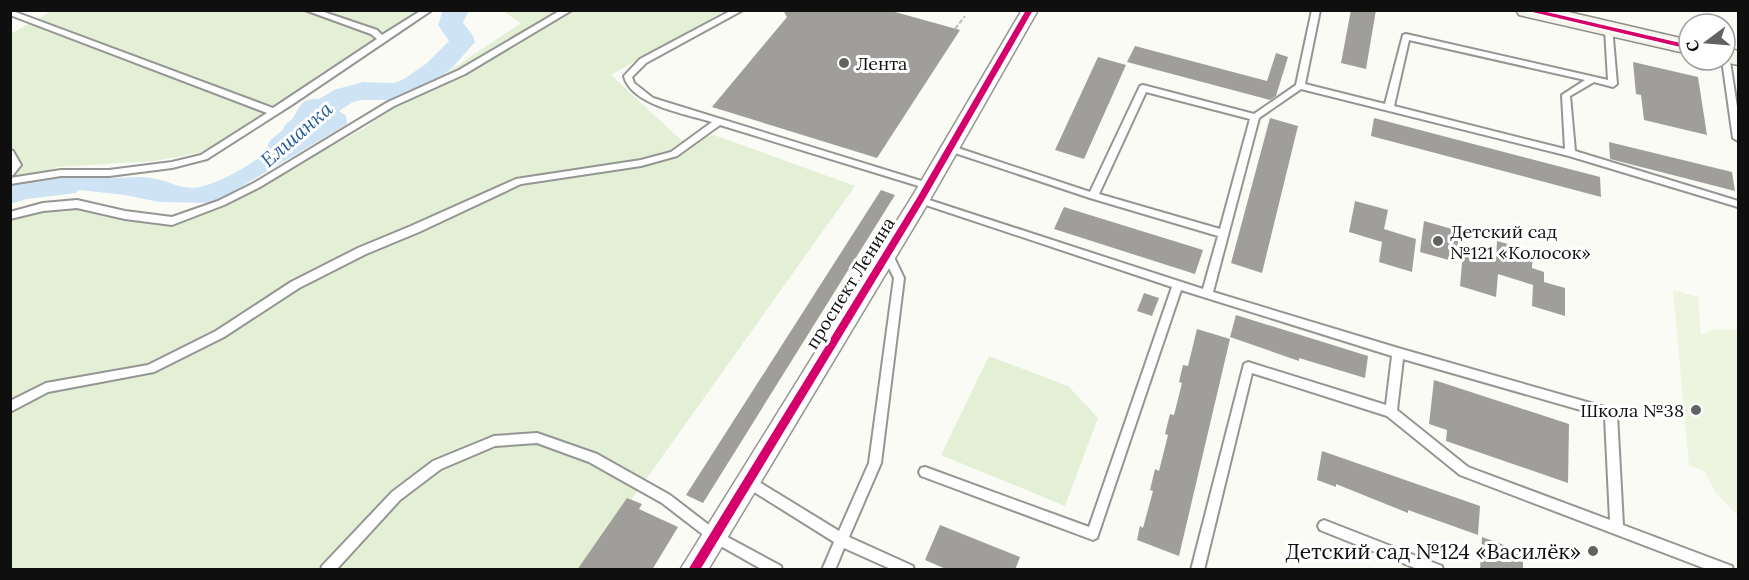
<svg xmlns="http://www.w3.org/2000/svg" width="1749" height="580" font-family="Lora,serif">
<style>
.green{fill:#e3f0d6}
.pitch{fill:#edf4e0}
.water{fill:#cee3f3}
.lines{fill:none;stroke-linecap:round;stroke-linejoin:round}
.river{fill:#cee3f3;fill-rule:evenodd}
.building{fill:#9f9e9a}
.lane-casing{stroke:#959593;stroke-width:4}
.street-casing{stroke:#959593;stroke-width:3}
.secondary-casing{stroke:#8c8c89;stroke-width:3}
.path{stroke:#b9b9b8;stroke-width:2;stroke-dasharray:5 2;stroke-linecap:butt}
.lane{fill:#fefefe;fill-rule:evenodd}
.street{fill:#fefefe;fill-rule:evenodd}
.secondary{fill:#f5f4eb;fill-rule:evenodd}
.cycleway-casing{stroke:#fff;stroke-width:4}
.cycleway{fill:#d6006c;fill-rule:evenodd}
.poi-dot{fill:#626260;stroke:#fff;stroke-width:2}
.labels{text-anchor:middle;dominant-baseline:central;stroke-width:6;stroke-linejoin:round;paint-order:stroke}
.poi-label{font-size:18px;fill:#0f0f0f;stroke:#fff;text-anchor:start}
.street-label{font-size:18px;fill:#0f0f0f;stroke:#fff}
.water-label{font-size:20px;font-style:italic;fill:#215b98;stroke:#fff}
.near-poi-label{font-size:21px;fill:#0f0f0f;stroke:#fff;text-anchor:end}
</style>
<rect width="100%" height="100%" fill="#fbfbf5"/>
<path class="green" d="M501,10L724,11L611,75L681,140L714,135L855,186L582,569L11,570V221L31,213L78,209L171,225L221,207L361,130L521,23Z
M52,11H429L319,74L229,147L155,161L57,167L11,188L10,34Z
M989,356L1068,386L1098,418L1065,506L941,455Z"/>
<path class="pitch" d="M1673,290L1698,297L1701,335L1716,329L1738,330V516L1715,492L1705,471L1689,466Z"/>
<path class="water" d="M323,99L346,116L347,124L214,203L159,202L125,195L80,190L64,192L53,189H22C29,179 82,175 97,175C103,175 108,178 114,178C127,178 139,176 151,178C168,180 182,191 200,187C220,182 245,169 261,156C265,152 267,146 270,141C275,135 282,132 287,126C302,110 295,97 323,99Z"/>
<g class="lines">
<path class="river" d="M443,10H469L463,23L472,34L475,42L452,68L422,91L394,100H363L353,102L328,118L306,138L296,140L286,138L282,131L286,124L309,105L334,90L363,82L394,83L404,79L427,63L449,41L438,25Z
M66,176L76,179L80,186L76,193L27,199L10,204V183L25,179Z"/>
</g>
<path class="building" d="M783,10H888L960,30L877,158L712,107L787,17Z
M1351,10H1376L1366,69L1341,63Z
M1135,46L1267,81L1276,53L1288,57L1276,96L1270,100L1127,62Z
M1098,57L1126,65L1084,159L1055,150Z
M1633,62L1698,77L1707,135L1644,120L1641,95L1636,94Z
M1270,118L1298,126L1262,273L1231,263Z
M1374,118L1600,177L1601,197L1371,136Z
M1609,142L1732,172L1735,191L1610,159Z
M881,190L895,195L703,503L686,495Z
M1355,201L1388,210L1384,229L1416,239L1412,272L1379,262L1382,242L1349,232Z
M1064,207L1203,250L1195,274L1054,229Z
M1424,221L1459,231L1456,262L1420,252Z
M1497,241L1533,251L1532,268L1544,272V282L1565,288V316L1532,306L1533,285L1498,274L1496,297L1460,286L1463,252L1496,261Z
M1144,293L1159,298L1152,316L1137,311Z
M1236,315L1368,356L1365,378L1299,358V361L1230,337Z
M1197,329L1230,339L1179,556L1137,540L1140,526L1143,528L1153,491L1150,490L1155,469L1159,471L1168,435L1165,434L1170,414L1174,415L1182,383L1179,382L1183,365L1188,366Z
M1434,380L1569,424L1568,483L1446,441L1447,430L1429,424Z
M1322,451L1480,506L1478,535L1408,510V513L1336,484V487L1317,480Z
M627,498L642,504L639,509L678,527L652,570H577Z
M940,525L1020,557L1015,570H948L925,560Z
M1482,537L1523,552V570H1480Z"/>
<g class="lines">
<defs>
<path id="lane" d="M10,10L273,108L377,39L371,34L305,10H318L377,30L382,35L422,10H432L293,104L207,159L172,168L109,176H61L10,184V178L61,170H109L172,162L201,155L267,113L10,15Z
M561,10H572L465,74L394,106L260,187L224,205L172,225L125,219L77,208L43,211L10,219V212L43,203L77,200L125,211L172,217L218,201L254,183L388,102L459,70Z
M732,10H743L646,63L632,77L634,83L653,98L931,184L933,186L931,188H925L720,125L677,156L641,166L521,184L419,232L366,254L299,288L224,337L154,372L48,392L10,412V401L46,383L148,365L216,331L291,282L358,248L411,226L516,179L641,160L671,152L712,122C686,114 631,105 624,76L640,59Z
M1312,10H1320L1305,84L1385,104L1403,35L1406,34L1608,80L1605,29L1606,27H1612L1617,84L1613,87L1594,82L1570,96L1575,151L1738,201V207L1569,156L1301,89L1259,118L1213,292L1398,348L1615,410L1617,414L1623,525L1732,566L1733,570H1709L1460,475L1387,416L1252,373L1204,570H1191L1244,364L1248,362L1386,405L1392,356L1181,290L1097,538L1093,540L921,476L919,472L921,468L925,467L1089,527L1172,287L917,202L915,200L917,198H923L1203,289L1218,236L1090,198L946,150L944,148L946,146H952L1090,192L1140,86L1143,85L1254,114L1296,85ZM1409,40L1585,80L1562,95L1565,149L1394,106ZM1146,92L1250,119L1220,229L1099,194ZM1403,359L1605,417L1610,520L1468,467L1397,410Z
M1725,52L1729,55L1738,113V141L1733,138L1722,60H1725Z
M10,150L13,151L21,165L13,175L10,176Z
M887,250L891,251L904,278L881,463L849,537L913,566L914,570H893L844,548L835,570H822L834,542L743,485L741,481L743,477L747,476L751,477L839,531L869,463L894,278L882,254Z
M537,433L597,454L670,495L718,532L781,566L782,570H763L710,540L662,503L589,462L537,443L495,446L441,469L400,500L336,570H321L322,566L392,492L433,461L494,436Z
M1324,520L1442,566L1443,570H1420L1320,530L1318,526L1320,522Z"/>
<path id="street" d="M1022,10H1038L927,205L708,570H680L913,195Z"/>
<path id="secondary" d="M1516,10H1560L1689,40V54L1519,15Z
M1725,47L1738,51V65L1716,60H1725Z"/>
</defs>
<use href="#lane" class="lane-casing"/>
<use href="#street" class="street-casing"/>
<use href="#secondary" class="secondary-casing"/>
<path class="path" d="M955,29L965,16"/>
<use href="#lane" class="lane"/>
<use href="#street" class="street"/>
<use href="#secondary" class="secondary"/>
<defs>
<path id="cycleway" d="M1026,10H1033L923,202L700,570H688L917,198Z
M1524,10H1538L1689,45V49Z"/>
</defs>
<use href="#cycleway" class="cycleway-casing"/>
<use href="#cycleway" class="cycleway"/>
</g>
<g class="poi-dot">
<circle cx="844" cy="63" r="6"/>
<circle cx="1438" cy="241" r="6"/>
<circle cx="1696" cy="410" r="6"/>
<circle cx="1593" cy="551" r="6"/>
</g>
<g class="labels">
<g class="poi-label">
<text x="856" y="63">Лента</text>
<text x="1450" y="231">Детский сад<tspan x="1450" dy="21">№121 «Колосок»</tspan></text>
<text x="1684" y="410" text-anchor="end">Школа №38</text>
</g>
<g class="street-label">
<text transform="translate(850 283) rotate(-58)">проспект Ленина</text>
</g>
<g class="water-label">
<text transform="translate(296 134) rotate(-41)">Елшанка</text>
</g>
<g class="near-poi-label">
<text x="1581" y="551">Детский сад №124 «Василёк»</text>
</g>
</g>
<rect width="1749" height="580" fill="none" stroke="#0f0f0f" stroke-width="24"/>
<g transform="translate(1707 42) rotate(254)"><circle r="28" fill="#ffffff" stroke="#9f9f9f" stroke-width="1.5"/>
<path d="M0-4.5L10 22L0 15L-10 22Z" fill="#626260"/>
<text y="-9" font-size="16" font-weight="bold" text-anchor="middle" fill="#0f0f0f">С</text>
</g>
</svg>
